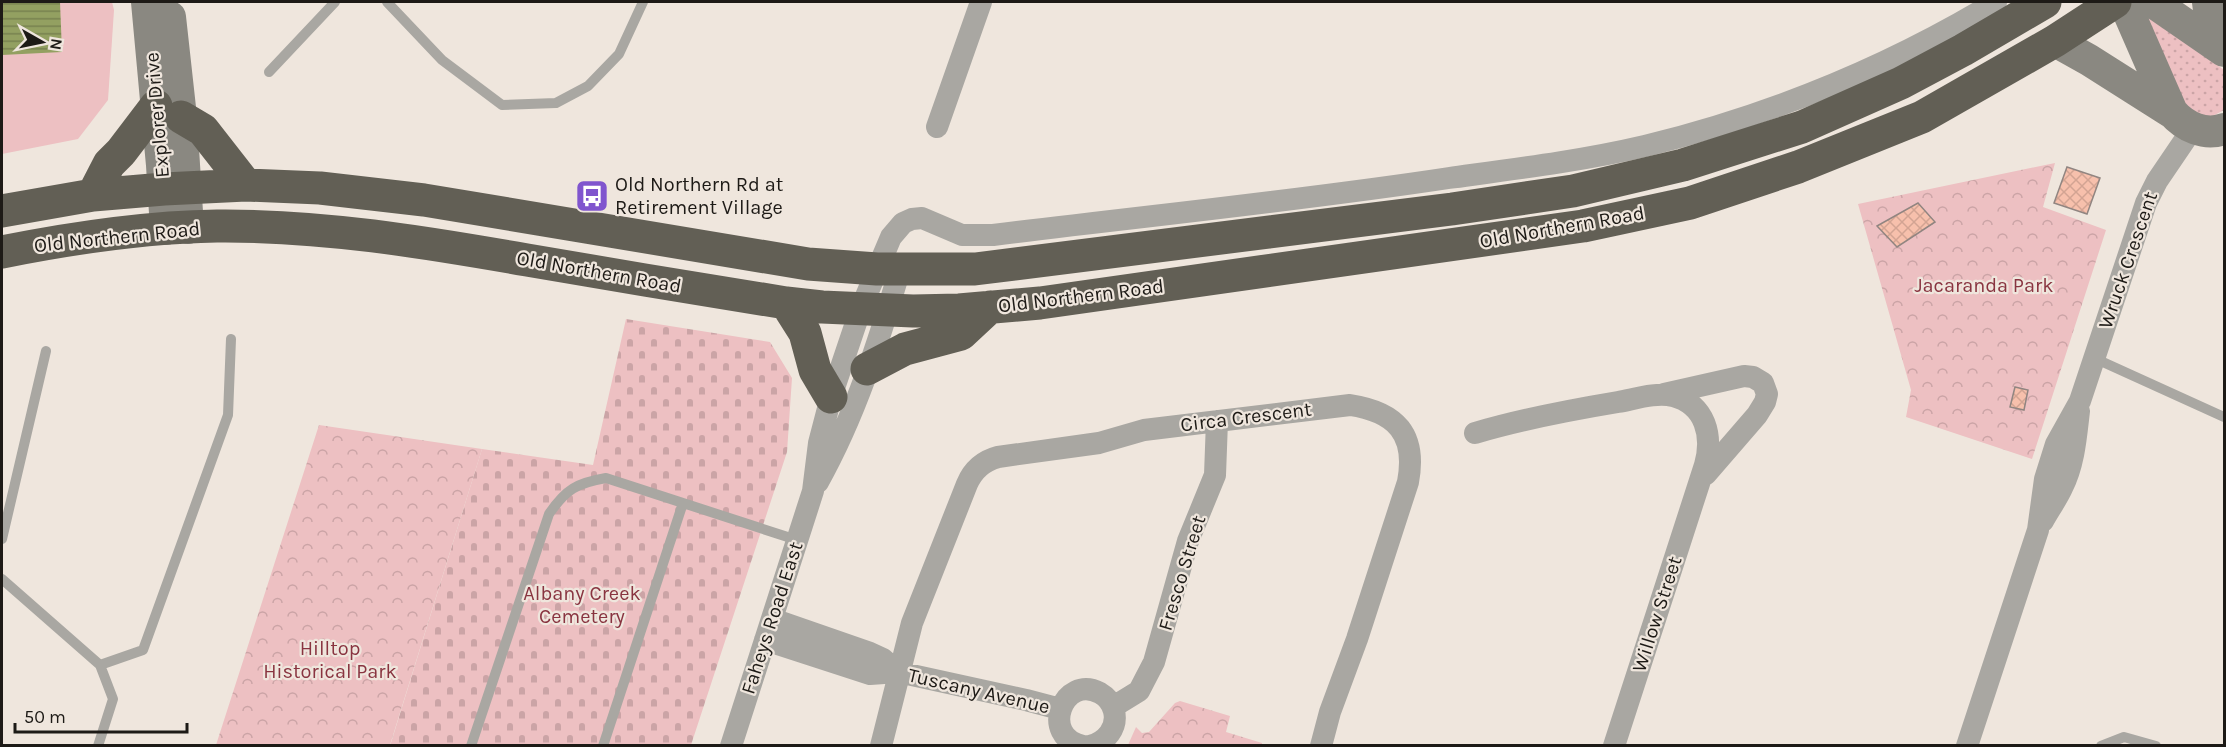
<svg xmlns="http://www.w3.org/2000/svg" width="2226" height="747" font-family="Karla,sans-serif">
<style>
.grass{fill:url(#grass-dots)}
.cemetery{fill:url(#cemetery-stones)}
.park{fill:url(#park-crowns)}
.garden{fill:#edc0c2}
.water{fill:url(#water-rules)}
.building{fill:url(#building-cross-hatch);stroke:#918581;stroke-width:1.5}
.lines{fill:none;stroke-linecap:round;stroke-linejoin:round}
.lane{stroke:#a9a7a2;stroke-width:10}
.street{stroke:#a9a7a2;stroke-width:22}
.secondary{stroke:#8a8881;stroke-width:32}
.highway{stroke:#625f55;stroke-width:33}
.labels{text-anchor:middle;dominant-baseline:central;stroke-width:4.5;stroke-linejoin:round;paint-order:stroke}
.street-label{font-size:20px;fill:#1d1a16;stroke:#efe6dd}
.poi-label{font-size:20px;fill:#1d1a16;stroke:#efe6dd;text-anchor:start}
.park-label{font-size:20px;fill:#893440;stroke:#efe6dd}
</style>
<defs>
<pattern id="grass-dots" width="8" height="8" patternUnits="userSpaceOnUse" patternTransform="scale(1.5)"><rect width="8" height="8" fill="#edc0c2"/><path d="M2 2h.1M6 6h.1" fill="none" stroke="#cba4a6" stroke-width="1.8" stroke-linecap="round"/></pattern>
<pattern id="cemetery-stones" width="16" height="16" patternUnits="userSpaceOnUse" patternTransform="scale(1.5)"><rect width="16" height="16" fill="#edc0c2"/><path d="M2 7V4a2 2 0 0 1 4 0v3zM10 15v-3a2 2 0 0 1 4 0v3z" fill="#cba4a6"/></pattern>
<pattern id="park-crowns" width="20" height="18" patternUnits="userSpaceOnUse" patternTransform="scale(1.5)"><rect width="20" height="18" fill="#edc0c2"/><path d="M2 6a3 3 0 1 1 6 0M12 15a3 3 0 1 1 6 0" fill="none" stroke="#cba4a6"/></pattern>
<pattern id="water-rules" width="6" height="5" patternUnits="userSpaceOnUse" patternTransform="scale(1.5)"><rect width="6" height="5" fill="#93a061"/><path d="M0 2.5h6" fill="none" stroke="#77824f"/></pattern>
<pattern id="building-cross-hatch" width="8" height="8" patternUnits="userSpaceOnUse" patternTransform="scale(1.5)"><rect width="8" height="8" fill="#f7c0ac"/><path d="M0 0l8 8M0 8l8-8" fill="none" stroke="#d3a493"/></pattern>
</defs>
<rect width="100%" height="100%" fill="#efe6dd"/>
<path class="grass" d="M2144,10L2224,70V110L2211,117L2188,111Z"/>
<path class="cemetery" d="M626,319L770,342L792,378L787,452L691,745L390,746L482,449L593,465Z"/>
<path class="park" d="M2055,163L2043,207L2106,230L2032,459L1906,417L1911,390L1858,204Z
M319,425L482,449L390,745H216Z
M1180,701L1230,716L1226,732L1262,743V745H1128L1136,727L1142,733L1149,732L1175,703Z"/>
<path class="garden" d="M2,2H112L114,10L108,100L78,139L2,154Z"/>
<path class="water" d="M2,2H60L62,52L2,55Z"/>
<path class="building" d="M2067,167L2100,178L2087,214L2054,203Z
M1918,203L1935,222L1897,247L1877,226Z
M2015,387L2028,390L2024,410L2010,407Z"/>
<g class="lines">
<path class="lane" d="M387,2L442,60L502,105L556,103L588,86L619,54L643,2
M269,72L335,2
M2094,358L2224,417
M2,539L46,351
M2,579L100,665
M98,746L113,699L100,665L143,650L228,415L231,339
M471,746L549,514C566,489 577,483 606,478L797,540
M603,746L683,503
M2101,746L2124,737L2156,746"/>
<path class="street" d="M937,127L981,2
M1664,394L1744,376L1753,377L1763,383L1767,394L1765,402L1757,415L1706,474
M1475,433C1522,419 1570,410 1618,402C1635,399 1656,392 1673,396C1706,405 1713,436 1705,465L1614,746
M818,482C855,416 879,341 900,269
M2043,521C2049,510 2057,499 2062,488C2074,465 2076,437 2079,411
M772,619L870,653L883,659L898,672
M765,640L870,674L898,672L1026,700L1060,709
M1113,707L1139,691L1154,662L1188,541L1215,475L1217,421
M731,746L813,491L819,443L831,397L861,308L891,237L903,223L912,219L922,218L962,235H993C1145,216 1298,201 1449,178C1515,169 1581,161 1645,146C1768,116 1888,67 1996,2
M881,746L912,623L967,484C973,470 983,461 998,457L1099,443L1144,430L1350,405C1396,412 1417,434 1408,482L1357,639L1330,712L1321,746
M1083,746C1039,737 1063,673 1100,693C1107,697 1112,703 1114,711C1118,728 1106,742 1090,746
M1967,746L2038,530L2045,479L2056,444L2080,401L2146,203L2157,181L2193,128"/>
<path class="secondary" d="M147,2L162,165L166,229
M2124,2L2172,112C2185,127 2205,136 2224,129
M2153,2L2224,51
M2208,2L2213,43
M170,17L181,117L188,228
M2055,41L2089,60L2171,112"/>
<path class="highway" d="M181,117L203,130L246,185
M93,195L109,164L121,152L156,106
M2,211L93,195L164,189L246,185L320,188L424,200L808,264L877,269H975L1452,209L1573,191L1683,165L1802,127L1901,83L1963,50L2045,2
M2,252C72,238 145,227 217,226C322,225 424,242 527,260C613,275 700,289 786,303L822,307L913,311L959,310L1040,303L1583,226L1690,203L1798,167L1922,117L2055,41L2115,2
M786,303L805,333L815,370L831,397
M867,369L905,349L961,334L990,307"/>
</g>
<defs>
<symbol id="bus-square" viewBox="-11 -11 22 22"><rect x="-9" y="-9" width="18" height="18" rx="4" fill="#8055ce" stroke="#efe6dd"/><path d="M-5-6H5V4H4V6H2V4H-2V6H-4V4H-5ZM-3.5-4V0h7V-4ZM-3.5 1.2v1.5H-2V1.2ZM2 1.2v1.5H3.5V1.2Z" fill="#fff"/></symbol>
</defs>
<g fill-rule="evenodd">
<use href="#bus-square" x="573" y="177" width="38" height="38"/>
</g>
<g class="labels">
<g class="street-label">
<text transform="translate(157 115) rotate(-95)">Explorer Drive</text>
<text transform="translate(1562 227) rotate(-10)">Old Northern Road</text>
<text transform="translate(117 237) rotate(-6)">Old Northern Road</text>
<text transform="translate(2128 260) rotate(-71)">Wruck Crescent</text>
<text transform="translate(599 272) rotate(10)">Old Northern Road</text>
<text transform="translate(1081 296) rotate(-7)">Old Northern Road</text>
<text transform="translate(1246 417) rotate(-7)">Circa Crescent</text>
<text transform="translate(1182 573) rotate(-73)">Fresco Street</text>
<text transform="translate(1657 614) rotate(-72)">Willow Street</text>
<text transform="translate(772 618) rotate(-72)">Faheys Road East</text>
<text transform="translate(979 691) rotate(13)">Tuscany Avenue</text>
</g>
<g class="poi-label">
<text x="615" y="184">Old Northern Rd at<tspan x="615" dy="23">Retirement Village</tspan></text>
</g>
<g class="park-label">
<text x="1984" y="285">Jacaranda Park</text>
<text x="582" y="593">Albany Creek<tspan x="582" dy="23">Cemetery</tspan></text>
<text x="330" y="648">Hilltop<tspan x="330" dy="23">Historical Park</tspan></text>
</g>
</g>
<rect width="2226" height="747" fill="none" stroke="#1d1a16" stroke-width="6"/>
<g transform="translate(42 42) rotate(99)" stroke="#efe6dd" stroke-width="4.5" paint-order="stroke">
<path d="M0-4.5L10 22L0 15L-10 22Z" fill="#1d1a16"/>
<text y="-9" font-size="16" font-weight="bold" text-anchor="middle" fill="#1d1a16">N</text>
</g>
<path d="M15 723v9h172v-9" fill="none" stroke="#1d1a16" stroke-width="3"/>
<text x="24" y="723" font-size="18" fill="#1d1a16" stroke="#efe6dd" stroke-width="4.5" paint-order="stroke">50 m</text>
</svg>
